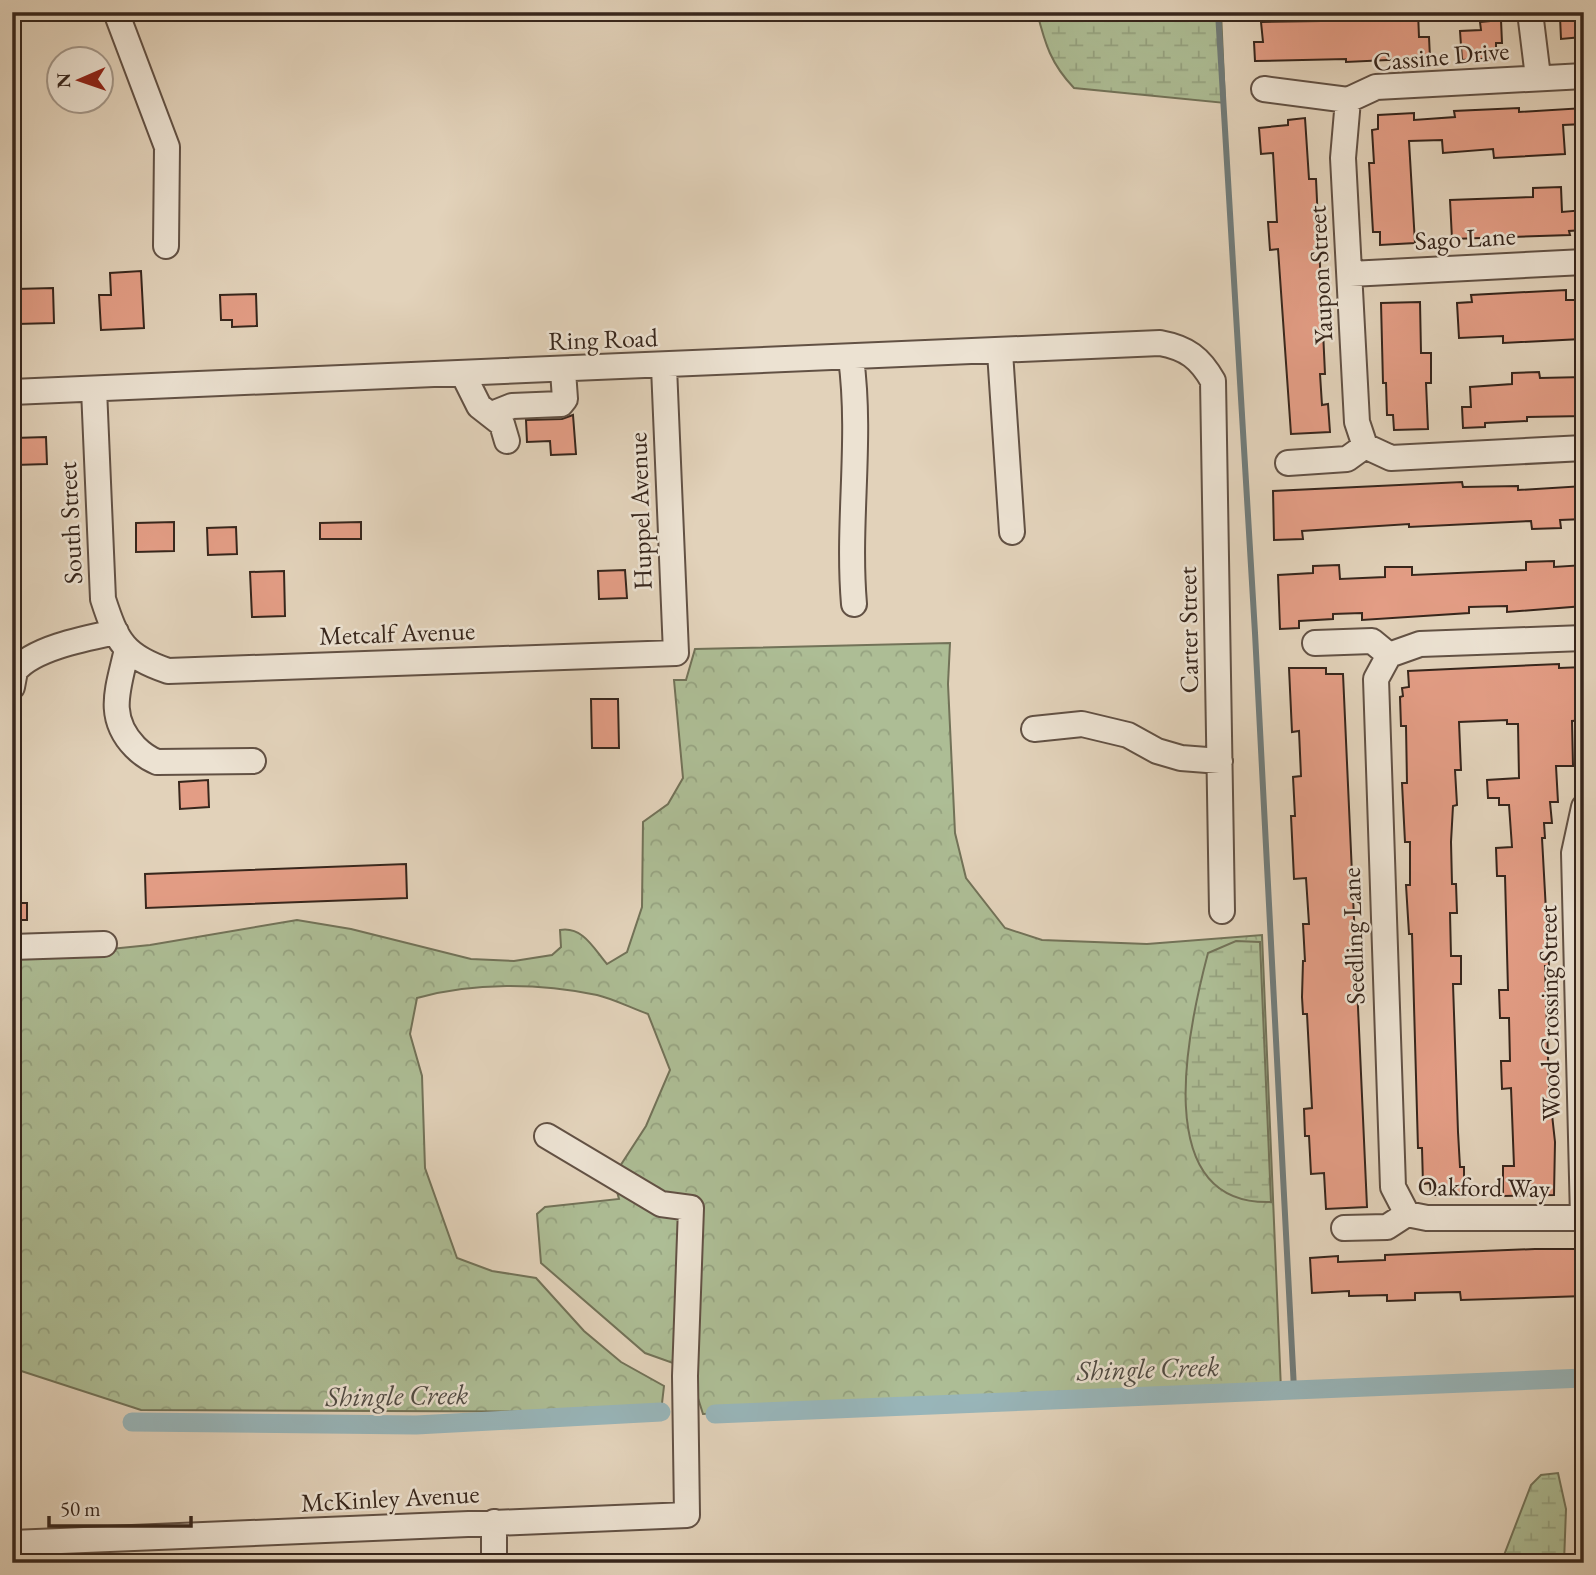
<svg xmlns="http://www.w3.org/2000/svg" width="1596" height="1575" font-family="'EB Garamond',serif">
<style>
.forest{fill:url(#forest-crowns);stroke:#727258;stroke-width:2}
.wetland{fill:url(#wetland-marsh);stroke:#727258;stroke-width:2}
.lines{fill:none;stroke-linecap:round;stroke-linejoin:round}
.stream{stroke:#717c7a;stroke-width:6}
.canal{stroke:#98b5b9;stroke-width:19}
.building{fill:#e39d85;stroke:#37261c;stroke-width:2}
.minor-casing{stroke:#625144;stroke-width:28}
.minor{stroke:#ece2d2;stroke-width:24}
.labels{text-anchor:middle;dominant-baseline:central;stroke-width:5;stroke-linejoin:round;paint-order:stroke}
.street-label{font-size:26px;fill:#37261c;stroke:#ece2d2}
.water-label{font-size:28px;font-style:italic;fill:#4f4a43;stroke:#ece2d2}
</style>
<defs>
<pattern id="forest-crowns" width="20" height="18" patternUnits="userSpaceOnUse" patternTransform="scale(1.75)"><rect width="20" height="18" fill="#adbd95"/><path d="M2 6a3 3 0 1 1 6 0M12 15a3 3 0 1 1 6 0" fill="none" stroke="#95a280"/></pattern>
<pattern id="wetland-marsh" width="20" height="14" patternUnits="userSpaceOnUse" patternTransform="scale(1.75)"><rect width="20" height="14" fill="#adbd95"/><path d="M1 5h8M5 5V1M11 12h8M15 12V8" fill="none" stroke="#95a280"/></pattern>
</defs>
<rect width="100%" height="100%" fill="#e2d2ba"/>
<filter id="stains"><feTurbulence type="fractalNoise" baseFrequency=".00286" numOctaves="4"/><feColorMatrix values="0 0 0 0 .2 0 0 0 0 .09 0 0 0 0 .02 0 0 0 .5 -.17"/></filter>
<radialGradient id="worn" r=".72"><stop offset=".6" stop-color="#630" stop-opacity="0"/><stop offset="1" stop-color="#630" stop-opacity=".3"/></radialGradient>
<path class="forest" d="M950,643L948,684L955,833L966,878L1005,928L1042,940L1147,944L1262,935L1281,1390L703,1414L696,1392L676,1364L645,1353L541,1263L537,1214L545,1207L619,1199L613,1177L646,1126L670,1070L648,1014C631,1008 614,999 597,995C540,983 473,982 417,998L410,1034L422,1076L425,1168L457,1258L492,1271L536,1278L584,1331L621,1362L664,1386L661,1412L141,1410L12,1368V959L150,945L297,920L351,929L471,959L514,961L552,955L561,947L560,930C583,926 594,949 607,964L627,952L642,907L643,822L668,804L683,778L674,680H686L695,649Z"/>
<path class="wetland" d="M1037,12H1221L1225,103L1074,88C1051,64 1045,44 1037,12Z
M1236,941L1260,942L1271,1202C1147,1206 1189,1025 1208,953Z
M1558,1473L1566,1509L1564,1563H1501L1531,1485L1541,1475Z"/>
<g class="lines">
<path class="stream" d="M1218,12L1255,633L1294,1389"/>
<path class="canal" d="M715,1414L1584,1378
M132,1422L416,1425L661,1412"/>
</g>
<path class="building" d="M1391,12H1418L1419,37H1429L1430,58L1346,62V59L1255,61L1254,42H1263L1261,22L1391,20Z
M1580,16L1582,37L1561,39L1560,17Z
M1501,20L1502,43H1496V58L1462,60L1460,31L1481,30L1480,22Z
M1519,108V112L1584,108V124L1563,125L1565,154L1494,158L1493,149L1443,153L1442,140L1409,141L1415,243L1380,245V232H1373L1369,163H1374L1372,130L1378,129V115L1414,113V120L1455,117L1454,111Z
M1305,118L1309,179H1316L1325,374H1320L1322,405L1328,404L1330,432L1291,434L1278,249L1270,250L1268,222H1277L1273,153L1261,154L1259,128L1288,125V120Z
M1561,187L1562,212L1584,210V230L1569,231L1570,235L1452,239L1450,200L1533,197V188Z
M141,271L144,328L101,330L99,295H111L110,273Z
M53,288L54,323L17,324L16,289Z
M1566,290V300H1579L1581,339L1503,343V336L1459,338L1457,303L1472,302L1471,295Z
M256,294L257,326L232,327V320H221L220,295Z
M1420,302L1421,353H1431V383H1426L1428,429L1394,430L1393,415H1387L1386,383H1383L1381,303Z
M1539,372L1540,378L1584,377V416L1527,417V421L1485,423V427L1463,428L1462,407H1471L1470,387L1512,384V373Z
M573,415L576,454L551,455L550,441L527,442L526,420L562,419Z
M46,437L47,464L15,465L14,438Z
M1462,482L1463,487L1518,486V490L1584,486V519L1560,520L1561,528L1532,529L1531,521L1409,527V524L1302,531L1303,539L1274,540L1273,491Z
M174,522V551L136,552V523Z
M361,522V539H320V523Z
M236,527L237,554L208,555L207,528Z
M1554,561V567L1584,565V606L1507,612V606L1469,607V613L1362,620V613L1333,614V619L1299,621V628L1280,629L1278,575L1313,573V566L1339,565L1340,579L1385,577V567H1412V575L1526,570V562Z
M625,570L627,598L599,599L598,571Z
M284,571L285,616L252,617L250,572Z
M1559,664V668L1584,667V720L1572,721L1573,766H1556L1558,802H1550L1552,823H1544L1545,838H1542L1549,966H1545L1549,1087L1555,1142L1554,1195L1503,1196V1166H1514L1511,1088L1502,1089L1501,1061H1510L1509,1018H1500L1499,990H1508L1505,876H1497L1496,848L1512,847L1509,805H1499V798H1488L1487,780L1519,778L1518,724H1507V720L1459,722L1461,770H1455L1457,805L1453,806L1451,842L1452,884H1456L1457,913H1450L1451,956H1461V984H1453L1458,1132L1460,1167H1464V1195H1431L1430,1183L1423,1184L1422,1148H1418L1412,934H1409L1406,885H1410V842H1405L1402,783H1407L1406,726H1401L1400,697L1403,696L1402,688L1409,687L1408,671Z
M1289,668H1326V674H1343L1367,1207L1326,1209L1324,1173L1311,1174L1309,1136H1305L1304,1109L1312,1108L1307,1014H1303L1302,997L1303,961H1305L1303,924H1309L1306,878L1294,879L1291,816H1295L1293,777L1301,776L1299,731L1292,732Z
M591,699H618L619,748H592Z
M208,780L209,807L180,809L179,782Z
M406,864L407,898L146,908L145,874Z
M12,903H27V920H12Z
M1535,1249H1584V1296L1461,1300L1460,1292L1415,1293V1300L1387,1301V1295L1349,1296V1291L1312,1293L1310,1258L1338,1256V1262L1385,1260V1255Z"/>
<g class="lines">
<defs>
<path id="minor" d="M116,12L167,147L166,246
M1530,12L1538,77
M1264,89L1348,100L1376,87L1584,76
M1348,100L1343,158L1357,422L1365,446
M1350,274L1584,262
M1000,352L1012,532
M851,358C862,440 847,522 854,604
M463,374L479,406L502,424L507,441
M94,389L103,599C117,642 124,656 168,671L676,653L664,367
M12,392L1160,343C1187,348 1200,358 1213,381L1222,911
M492,414L512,406L561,404L565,399L563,371
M1288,463L1347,459L1365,446L1391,458L1584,448
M1315,643L1372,641L1389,655
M127,649C119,687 105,716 135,747C142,754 147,758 157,762L253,761
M1389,655L1376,679L1393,1187L1407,1214
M1389,655L1420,644L1584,638
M12,687L15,671C33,648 87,638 116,632
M1034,729L1082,724L1128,735L1157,751L1181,758L1220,761
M12,947L104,944
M1583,1218L1574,853L1584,807
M1344,1228L1387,1227L1407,1214L1427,1218H1584
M12,1543L687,1515L685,1376L691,1208L661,1204L547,1136
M494,1563V1522"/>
</defs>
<use href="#minor" class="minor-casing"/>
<use href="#minor" class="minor"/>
</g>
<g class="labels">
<g class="street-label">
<text transform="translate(1441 56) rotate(-5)">Cassine Drive</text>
<text transform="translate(1465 238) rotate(-3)">Sago Lane</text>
<text transform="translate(1320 275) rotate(-93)">Yaupon Street</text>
<text transform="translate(603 339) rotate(-2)">Ring Road</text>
<text transform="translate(640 511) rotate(-92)">Huppel Avenue</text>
<text transform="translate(70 523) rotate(-93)">South Street</text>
<text transform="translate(1188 630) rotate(-91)">Carter Street</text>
<text transform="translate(397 633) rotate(-2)">Metcalf Avenue</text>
<text transform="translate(1353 936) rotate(-92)">Seedling Lane</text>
<text transform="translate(1549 1013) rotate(-91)">Wood Crossing Street</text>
<text transform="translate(1484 1187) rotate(1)">Oakford Way</text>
<text transform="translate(390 1498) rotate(-3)">McKinley Avenue</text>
</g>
<g class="water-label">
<text transform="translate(1148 1368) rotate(-2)">Shingle Creek</text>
<text transform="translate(397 1395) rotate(-1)">Shingle Creek</text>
</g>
</g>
<rect width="1596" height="1575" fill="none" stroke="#e2d2ba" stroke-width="42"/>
<rect x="14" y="14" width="1568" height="1547" fill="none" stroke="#37261c" stroke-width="3.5"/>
<rect x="21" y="21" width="1554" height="1533" fill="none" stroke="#37261c" stroke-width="2"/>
<g transform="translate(80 80) rotate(268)"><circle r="33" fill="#ece2d2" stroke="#a49789" stroke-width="2"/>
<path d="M0-5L12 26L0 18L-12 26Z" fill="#8f2418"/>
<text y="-10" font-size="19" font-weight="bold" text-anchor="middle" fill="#37261c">N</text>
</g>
<path d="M49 1516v10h142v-10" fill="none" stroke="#37261c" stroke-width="3.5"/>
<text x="60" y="1516" font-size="21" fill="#37261c" stroke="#ece2d2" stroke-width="5" paint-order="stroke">50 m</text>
<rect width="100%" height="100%" filter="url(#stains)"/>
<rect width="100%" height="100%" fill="url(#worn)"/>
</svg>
